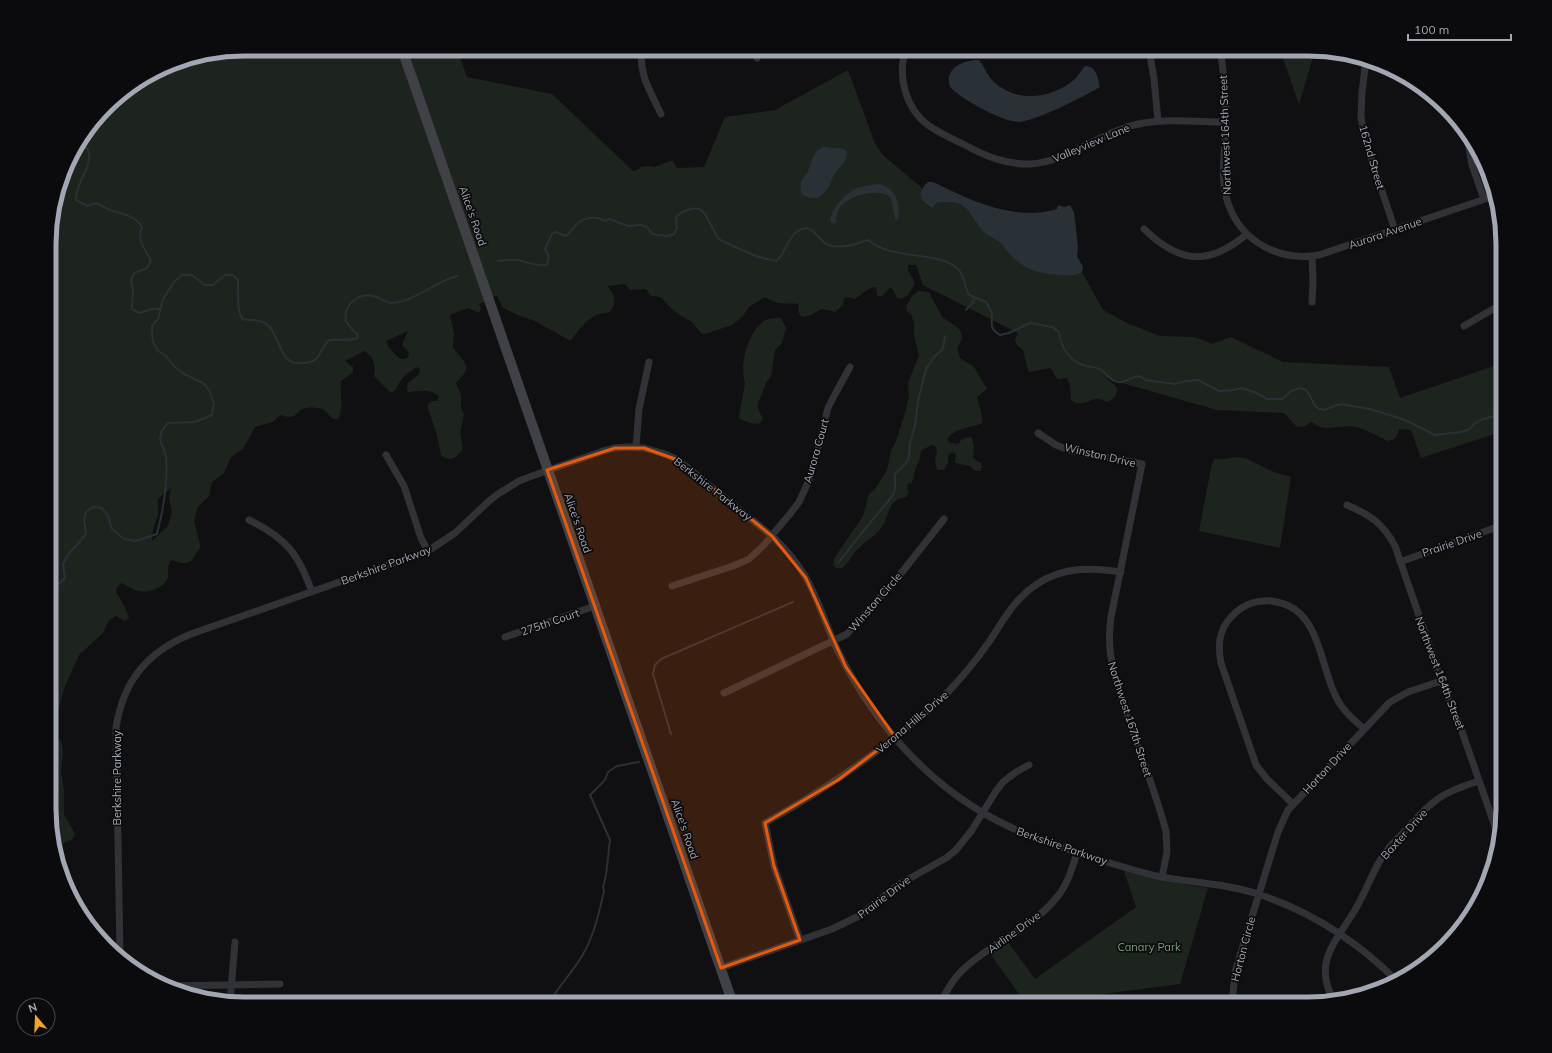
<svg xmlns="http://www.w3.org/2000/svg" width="1552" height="1053" font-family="Mulish,sans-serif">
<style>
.green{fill:#1d241d;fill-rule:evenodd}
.water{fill:#293137}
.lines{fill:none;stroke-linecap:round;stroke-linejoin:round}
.stream{stroke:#293137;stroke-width:2}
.minor{stroke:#313237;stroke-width:7}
.secondary{stroke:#3f4147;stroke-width:10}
.marked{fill:#e8590c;fill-opacity:0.2;stroke:#e8590c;stroke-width:3;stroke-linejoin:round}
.labels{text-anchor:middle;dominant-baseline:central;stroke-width:3.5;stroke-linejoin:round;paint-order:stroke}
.street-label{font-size:11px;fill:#a2a7b3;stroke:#0b0b0d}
.park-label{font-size:11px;fill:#789e79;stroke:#0b0b0d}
.rim{fill:none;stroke:#a2a7b3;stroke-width:5}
</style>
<rect width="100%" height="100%" fill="#101012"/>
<path class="green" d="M244,49H398L485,302L479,304L481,309L479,313L468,308L450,315L454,333L453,348C466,364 473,366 456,383L461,396V406L464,415L460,433L463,448L461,452L454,458L449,459L445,458L441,455L436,432L428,409V404L432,401H437L439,397C431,388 419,391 408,392L407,387L408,383L419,374L420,369L417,367C404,375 401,378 395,391L390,392L374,376C376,365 374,357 364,351L345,361L353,367V372L341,381C339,394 345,407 338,419H333L323,409C317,408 311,407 306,408C293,411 300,421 280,415L273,422L255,427L243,449L231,457L224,473L212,482L209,496L198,507L194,521L200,544V548L191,561L186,563H181L172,560C166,566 169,570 168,577C166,587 147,594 139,591C133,590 127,586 122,583C111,589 118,594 122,602C125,607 127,613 129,618L125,621L116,616C106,620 107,627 102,634L79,655L65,686L54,724L56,737L60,740L62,744L63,753L61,772L64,790V814L75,834L73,839L64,843C61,848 62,855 60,862L51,834V219L69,158L115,98L170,64ZM408,331L402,345L408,351L409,356L405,359H400L389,348L386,341ZM171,488L169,498L172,512L168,526L152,541L153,529L158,515V499Z
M406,49H457L467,77L552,94L633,171L637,170L641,167L648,166L655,167L669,161H673L677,168L704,167L725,117L775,110L848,70L875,144L884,156L922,188C920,198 924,203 931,208L936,202C970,198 966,213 984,232C988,237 994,238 999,242C1004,246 1007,252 1011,256C1027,271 1038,273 1059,275C1066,275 1076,277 1082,272L1103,310L1127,323L1160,336L1195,337L1212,344L1231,337L1283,362L1389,367L1400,398L1503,363V431L1421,458L1411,430L1399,429L1398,433L1395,439L1388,441L1384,439L1363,429L1351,426L1327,428L1320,427L1311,422L1305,426L1297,427L1284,413L1217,410L1108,379L1101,375L1115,385L1117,389L1116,396L1108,402C1104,402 1102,399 1099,399C1091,397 1082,409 1071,400L1070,385L1067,378L1060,379L1056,378L1052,370L1050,368L1030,372L1028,370L1023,350L1016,344L1015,340L1018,333L923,285L916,265H908V270L915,283C911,290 908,299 898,299L891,287L882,296H877L876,287C868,288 862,294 855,299L849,297L844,298L843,305L835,312L822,309L811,315L804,317C797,315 798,310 799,304C783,302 781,307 765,297L749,307L742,317L732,325L705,334H702L692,322L675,312L660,297L651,296L646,289L630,290L625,284L607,286C614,293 617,302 611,311C606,314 601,313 596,315C586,320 577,332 571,340H569L535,321L518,315L503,308L497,296L492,297Z
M1280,49L1315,50L1299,105Z
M919,291L929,292L942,317L957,327L961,332L962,339L957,348L960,358L974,367L987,389L977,397C979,406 983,414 982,423C970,429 954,427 947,440L950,443L958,444L962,439L970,437L972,438L974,448L973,458L982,464L981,471H975L970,466L956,463L955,462L956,454L952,452L948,455V462L944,470H937L935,461L937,450L935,446L931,445L921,451L919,462L916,466L912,483L907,484L908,493L906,497C888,500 891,510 884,523C878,535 864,542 856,551C851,556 848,565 842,568C842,568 837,568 836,568L833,565L835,557L863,516L869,494L875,489L887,470L891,451L896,441L905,413L909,396L908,383L919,355L914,336V323L911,314L907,311L906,306L913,295Z
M776,318H781L786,328L782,343L775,350L771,376L766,383L758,403V409L763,419L760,423C753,425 746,422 739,418V416L745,383C739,365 748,332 764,321C767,319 772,318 776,318Z
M1236,457L1245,458L1274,472L1291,477L1280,548L1199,531L1211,468L1214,459H1224Z
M1124,871L1162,881L1208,888L1180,984L1096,995L1071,1004H1022L1019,994L990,954L1008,942L1035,979L1136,907Z"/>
<path class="water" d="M979,60C985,67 987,76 994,82C1017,103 1051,99 1074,80C1078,77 1081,70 1085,66C1096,66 1098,77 1100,87C1085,96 1034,122 1018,122C1001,121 961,99 950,87C944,68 963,60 979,60Z
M824,147L843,149L847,151C847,165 837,167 833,177C828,189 822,202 807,197C804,196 801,194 801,191C800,189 801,184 801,182C802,178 806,175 808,171C811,165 812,158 816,152C819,149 821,148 824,147Z
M928,182H933C970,200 1014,222 1057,209L1058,205L1065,207L1070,205L1074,212L1078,247L1077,256L1083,267L1082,272C1076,277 1066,275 1059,275C1038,273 1027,271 1011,256C1007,252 1004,246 999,242C994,238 988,237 984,232C966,213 970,198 936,203L932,208C920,201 916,192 928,182Z
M880,184C898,190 900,204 898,220L895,219L891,198C880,186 843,196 838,211C836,215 836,220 835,224L831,222C828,213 843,197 850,192C857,186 871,185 880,184Z"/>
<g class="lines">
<path class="stream" d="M78,147L82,146L88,149C94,166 75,183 76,200L87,206L96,203C100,205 104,207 108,209C119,214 137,215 142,228C136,239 146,251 151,261L147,268L134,273L131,280L133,292L132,309L140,313L152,309H161
M498,261C504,260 511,259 518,260C530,263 533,266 547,265C549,258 549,255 545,249L552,234L555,232L566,236C570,233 571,230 575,226C583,217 595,215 606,221L609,219L628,226L641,225L647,227L652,234L658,235L668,236L674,234L677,229L676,217C682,211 694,206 701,210C707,213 713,232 719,239C721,241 725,242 727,243C744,251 757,258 776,261C786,253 787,238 798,231C812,221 818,241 828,245C838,248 850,246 859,243C862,242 864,240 868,240C893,261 938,250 958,269C965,276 964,286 969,295L986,302C988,306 992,311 992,315C992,325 989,328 1000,335L1009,333L1030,323L1052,327L1059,332C1061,348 1070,362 1086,366C1092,367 1096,367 1101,370C1107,373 1110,381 1118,382C1128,384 1136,370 1145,380L1175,384L1186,381L1198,380L1219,391L1233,390L1242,388L1254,392L1267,399H1282L1291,391L1301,388L1306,390L1310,396L1315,406L1319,409L1324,410L1340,404L1370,409L1405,420L1435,435L1461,432L1470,429L1474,424L1483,419L1499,415L1503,416
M966,310C970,304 974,305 974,297
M839,562L860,535L893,495L895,488V474L907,462L909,456L910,443L915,426L918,401L926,369L933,358L943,349L945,336
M51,582L59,584L65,578L63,564L68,555L86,534L84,519L86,512L93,507L102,508L108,516L112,529L124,539L136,541L157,534C163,511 168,481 166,457C165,451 161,445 160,439C160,432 164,427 168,423L195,422L212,415L214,404L209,390L203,383L184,374L174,366L166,356L158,351L153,342L152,334V326L158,319L163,299L174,282L182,275H192L205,285H213L225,275H233L238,280C239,292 236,308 242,319C251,321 263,319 269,326C280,338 280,367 303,363C308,363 313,362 317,358C321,352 324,345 329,340C339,338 347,342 357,338L358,335C354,331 348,326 346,321C342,306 359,292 373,296C385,299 385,305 399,302C420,298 437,280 458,276
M671,734L653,674L655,665L661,659L793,602
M548,1004C558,987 572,973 582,956C594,936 599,913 604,891L603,887L606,875L610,840L590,795L605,780L608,772L617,766L639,762"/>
<path class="minor" d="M642,49C638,73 651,93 661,114
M906,49C897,75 905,108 928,125C939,133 951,138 963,144C985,156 1006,165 1031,164C1066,161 1095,137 1127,127C1158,117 1194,122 1226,122
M1149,49L1154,79L1158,121
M1220,49C1224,73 1226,97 1226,122C1226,148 1219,178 1228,203C1241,242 1280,262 1319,255L1497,195
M757,58L762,49
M1366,59L1362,93L1361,116L1364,137L1395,230
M1466,131L1472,165L1484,199
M1144,229C1179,263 1208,267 1247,234
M1312,302L1313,282L1312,257
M1464,326L1493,309L1503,305
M1038,433L1056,445L1072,451L1142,464L1111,617C1105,657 1117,684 1129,721C1142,758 1156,794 1166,831L1167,852L1162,877
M636,447L639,409L649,362
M386,455L404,486L421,538L428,551
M1347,505C1370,515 1383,523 1395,546L1445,691L1459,723L1499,838
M249,520C286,538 298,553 312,592
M1400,562L1500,526L1503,524
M672,586L733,566L749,559L763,546L790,514L799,502L811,476L828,408L834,396L850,367
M505,637L595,606
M724,693L847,634L899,576L944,519
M1293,804L1267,779L1256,765L1221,663C1218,648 1218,634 1227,622C1236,610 1248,602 1263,601C1271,600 1279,602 1287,605C1320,619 1321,667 1336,697C1342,710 1353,719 1364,729
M1458,931L1478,902
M800,940L774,866L765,823C812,797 852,771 894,738C913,723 932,709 949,691C963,676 977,659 989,642C1003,621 1014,599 1037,584C1063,567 1091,567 1121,572
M120,954L116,728C123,681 147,652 191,634L428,551L455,533L489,501L498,494L519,481L532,476L603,451L615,448L629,447L644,448L665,454L678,460L772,536C785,548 796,561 805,576C819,600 826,626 838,651C868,712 914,769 972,806C1009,830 1049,844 1091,857C1114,864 1137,872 1161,877C1195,883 1229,884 1261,895C1314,913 1358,942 1397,981
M721,968L832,929L859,916L898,885L946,858L956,850L972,830L996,791L1003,782L1016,772L1029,765
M165,986L280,984
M1334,1001C1312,962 1336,942 1355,910C1364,895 1370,879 1378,864C1384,852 1393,843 1403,833C1413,822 1423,810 1435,801C1448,791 1464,786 1479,781
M230,1002L235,942
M940,1004C947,990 954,977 966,967C994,941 1034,927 1057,897C1068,884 1072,868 1077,853
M1234,1004L1233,994L1235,972L1278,832L1288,810L1390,702L1408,692L1441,681"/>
<path class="secondary" d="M402,49L733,1004"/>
</g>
<path class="marked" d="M615,448H644L678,460L772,536L806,578L846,667L895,737L838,780L765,823L774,866L800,940L721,968L547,470Z"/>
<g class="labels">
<g class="street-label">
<text transform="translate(1225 135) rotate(-92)">Northwest 164th Street</text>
<text transform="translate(1091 143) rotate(-23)">Valleyview Lane</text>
<text transform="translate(1372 157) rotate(74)">162nd Street</text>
<text transform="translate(473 216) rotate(71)">Alice's Road</text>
<text transform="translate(1385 233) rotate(-19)">Aurora Avenue</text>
<text transform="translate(816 451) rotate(-74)">Aurora Court</text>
<text transform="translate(1100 455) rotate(13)">Winston Drive</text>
<text transform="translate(713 489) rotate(38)">Berkshire Parkway</text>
<text transform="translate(578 523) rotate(71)">Alice's Road</text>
<text transform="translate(1452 543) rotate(-19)">Prairie Drive</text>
<text transform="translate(386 565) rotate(-20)">Berkshire Parkway</text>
<text transform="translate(875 602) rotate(-49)">Winston Circle</text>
<text transform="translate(550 622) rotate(-19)">275th Court</text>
<text transform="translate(1440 673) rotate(69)">Northwest 164th Street</text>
<text transform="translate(1130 719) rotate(72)">Northwest 167th Street</text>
<text transform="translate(912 722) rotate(-40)">Verona Hills Drive</text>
<text transform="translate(1327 768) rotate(-47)">Horton Drive</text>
<text transform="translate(117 778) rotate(-90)">Berkshire Parkway</text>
<text transform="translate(685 829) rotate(71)">Alice's Road</text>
<text transform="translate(1404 834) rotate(-48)">Baxter Drive</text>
<text transform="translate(1062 846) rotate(19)">Berkshire Parkway</text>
<text transform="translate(884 897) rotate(-37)">Prairie Drive</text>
<text transform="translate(1014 932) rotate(-36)">Airline Drive</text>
<text transform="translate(1243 949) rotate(-75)">Horton Circle</text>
</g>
<g class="park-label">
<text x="1149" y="947">Canary Park</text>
</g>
</g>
<path d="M0 0H1552V1053H0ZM244 56H1308A188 188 0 0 1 1496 244V809A188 188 0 0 1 1308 997H244A188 188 0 0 1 56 809V244A188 188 0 0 1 244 56Z" fill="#0b0b0d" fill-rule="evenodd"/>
<path class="rim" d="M244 56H1308A188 188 0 0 1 1496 244V809A188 188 0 0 1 1308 997H244A188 188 0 0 1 56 809V244A188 188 0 0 1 244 56Z"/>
<g transform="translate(36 1017) rotate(341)"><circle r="19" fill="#0b0b0d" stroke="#47494f"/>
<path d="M0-3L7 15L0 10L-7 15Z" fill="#f0a62a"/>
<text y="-6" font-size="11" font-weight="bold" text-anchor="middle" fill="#a2a7b3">N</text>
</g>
<path d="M1408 34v6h103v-6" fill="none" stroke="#a2a7b3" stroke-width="2"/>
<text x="1414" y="34" font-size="12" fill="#a2a7b3" stroke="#0b0b0d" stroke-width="3" paint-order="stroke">100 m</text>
</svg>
